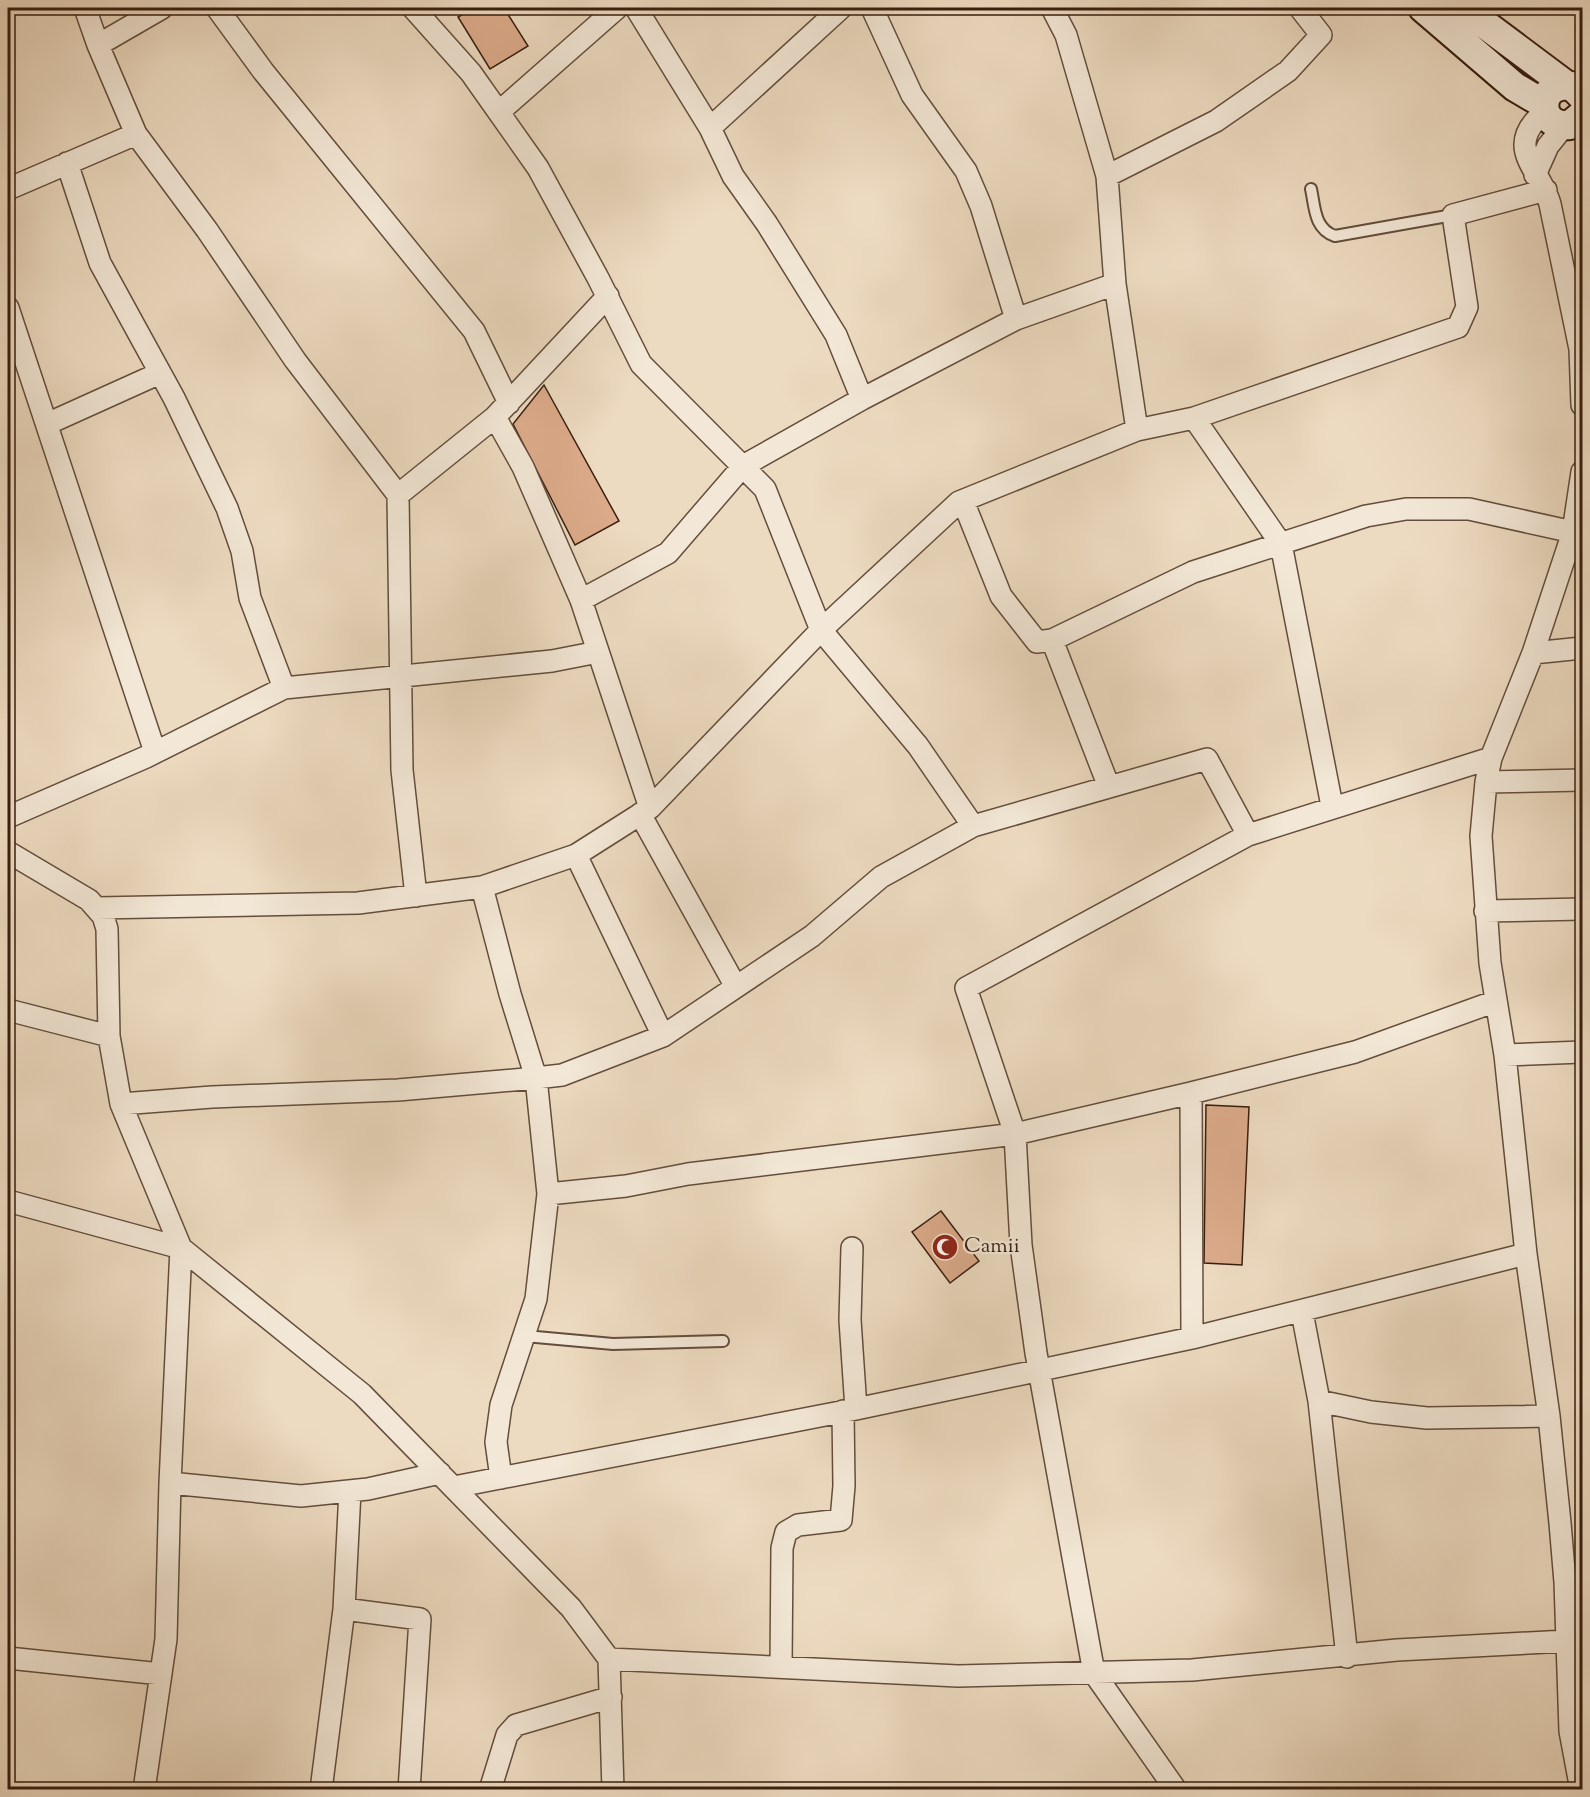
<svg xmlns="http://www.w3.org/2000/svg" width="1590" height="1797" font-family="'Sorts Mill Goudy',serif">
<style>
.building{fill:#dcab8b;stroke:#371e0f;stroke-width:1.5}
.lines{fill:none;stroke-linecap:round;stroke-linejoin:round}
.lane-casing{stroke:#644d3c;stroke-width:14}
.street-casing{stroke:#644d3c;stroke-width:24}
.secondary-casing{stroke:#371e0f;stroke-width:32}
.lane{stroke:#f3e8d7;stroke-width:10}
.street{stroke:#f3e8d7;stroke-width:21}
.secondary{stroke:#f3e8d7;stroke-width:28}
.labels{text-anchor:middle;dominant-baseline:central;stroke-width:4.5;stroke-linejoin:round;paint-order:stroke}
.poi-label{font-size:21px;fill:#371e0f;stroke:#f3e8d7;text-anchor:start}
</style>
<rect width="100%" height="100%" fill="#eddbc1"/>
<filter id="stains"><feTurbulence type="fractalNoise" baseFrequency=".00333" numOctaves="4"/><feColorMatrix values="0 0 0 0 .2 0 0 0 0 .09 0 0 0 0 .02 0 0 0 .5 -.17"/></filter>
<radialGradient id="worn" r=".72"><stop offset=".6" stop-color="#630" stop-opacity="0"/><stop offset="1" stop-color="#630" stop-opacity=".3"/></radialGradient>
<path class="building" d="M474,8H504L528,46L490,69L458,17Z
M544,385L619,521L575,545L513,424Z
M1206,1105L1249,1107L1242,1265L1204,1263Z
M941,1211L979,1261L950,1283L912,1232Z"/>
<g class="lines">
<defs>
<path id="lane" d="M1311,189C1315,207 1314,229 1335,236L1453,215
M525,1336L613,1344L723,1341"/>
<path id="street" d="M85,8L98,45L162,8
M217,8L263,71L474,331L509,403
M413,8L471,73L538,168L598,278L641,364L765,489L821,630L650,808L581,600L668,553L743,466L862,399
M636,8L710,128L841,8
M1052,8L1066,35L1107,176L1115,284L1137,430
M98,45L136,134L207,230L295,360L398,495L495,417
M1545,111C1502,148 1540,167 1550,204L1580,349L1582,405
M499,112L617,8
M710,128L733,176L767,224L836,335L862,399L1016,319L981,206L966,171L912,95L872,8
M67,163L100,263L174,398L227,508L242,551L250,598L284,688
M1535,175L1548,146L1564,126
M1107,176L1216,121L1288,71L1321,35L1300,8
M8,189L136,134
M8,308L155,752
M1016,319L1115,284
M1194,418L1458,327L1467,307L1453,215L1546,190
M47,424L160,373
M398,495L402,770L416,896
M963,501L1001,596L1037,642L1052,640
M581,600L523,467L495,417L608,296
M1533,653L1582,648
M1486,782L1582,780
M1109,787L1052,640L1193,572L1366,516L1406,509H1469L1573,532
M640,814L736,987
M8,817L146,757L284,688L552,661L598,652
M973,826L881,877L812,936L663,1036L562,1075L536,1078L548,1194L626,1186L688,1174L1015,1134L1021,1245L1036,1353L1094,1673L1176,1790
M1248,835L1207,759L973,826L918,746L821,630L959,502L1137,430L1194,418L1281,544L1332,806
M8,852L89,900L103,916L107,929L109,1036L121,1104L181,1248L170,1483L301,1496L368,1489L440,1473
M576,855L663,1036
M97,908L358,903L482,887L576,855L650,808
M1485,911L1582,909
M8,1010L109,1036
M1505,1055L1582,1052
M1191,1093L1015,1134L966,988L1248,835L1491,758
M121,1104L212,1097L398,1090L536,1078L510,994L482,887
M8,1201L181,1248L362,1394L571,1608L609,1659L613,1790
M852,1248L850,1320L856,1409
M1302,1312L1319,1401
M1192,1338L1191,1093L1355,1052L1496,1001
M501,1478L496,1442L501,1405L536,1299L548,1194
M454,1487L856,1409L1192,1338L1526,1254
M344,1609L420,1619L409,1790
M1347,1657L1319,1401L1371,1412L1427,1418L1549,1416
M8,1658L161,1674
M609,1659L958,1676L1192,1670L1397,1650L1566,1641
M781,1667L782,1548L786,1532L798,1525L841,1520L844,1486L843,1411
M144,1790L166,1639L170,1483
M321,1790L344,1609L350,1491
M490,1790L507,1735L516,1725L611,1697
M1581,1790L1570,1731L1565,1582L1560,1523L1549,1416L1526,1254L1505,1055L1490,963L1481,836L1486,782L1491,758L1533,653L1573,532L1582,472"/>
<path id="secondary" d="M1423,8L1515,87L1544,104
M1463,8L1566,85
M1582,96L1572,86C1536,80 1535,129 1570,125L1582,115"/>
</defs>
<use href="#lane" class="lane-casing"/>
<use href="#street" class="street-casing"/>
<use href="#secondary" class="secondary-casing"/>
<use href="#lane" class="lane"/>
<use href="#street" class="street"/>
<use href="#secondary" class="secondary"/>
</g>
<defs>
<symbol id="mosque-disc" viewBox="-11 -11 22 22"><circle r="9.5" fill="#8f2418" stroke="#f3e8d7"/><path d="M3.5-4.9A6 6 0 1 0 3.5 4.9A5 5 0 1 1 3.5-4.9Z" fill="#fff"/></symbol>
</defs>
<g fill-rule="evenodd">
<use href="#mosque-disc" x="930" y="1232" width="30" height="30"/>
</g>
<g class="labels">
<g class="poi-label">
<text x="964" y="1247">Camii</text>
</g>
</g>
<rect width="1590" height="1797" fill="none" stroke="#eddbc1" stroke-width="30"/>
<rect x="9" y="9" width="1572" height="1779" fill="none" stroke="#371e0f" stroke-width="3"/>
<rect x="15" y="15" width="1560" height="1767" fill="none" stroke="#371e0f" stroke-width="1.5"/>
<rect width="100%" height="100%" filter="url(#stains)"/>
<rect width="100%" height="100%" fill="url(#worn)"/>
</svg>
